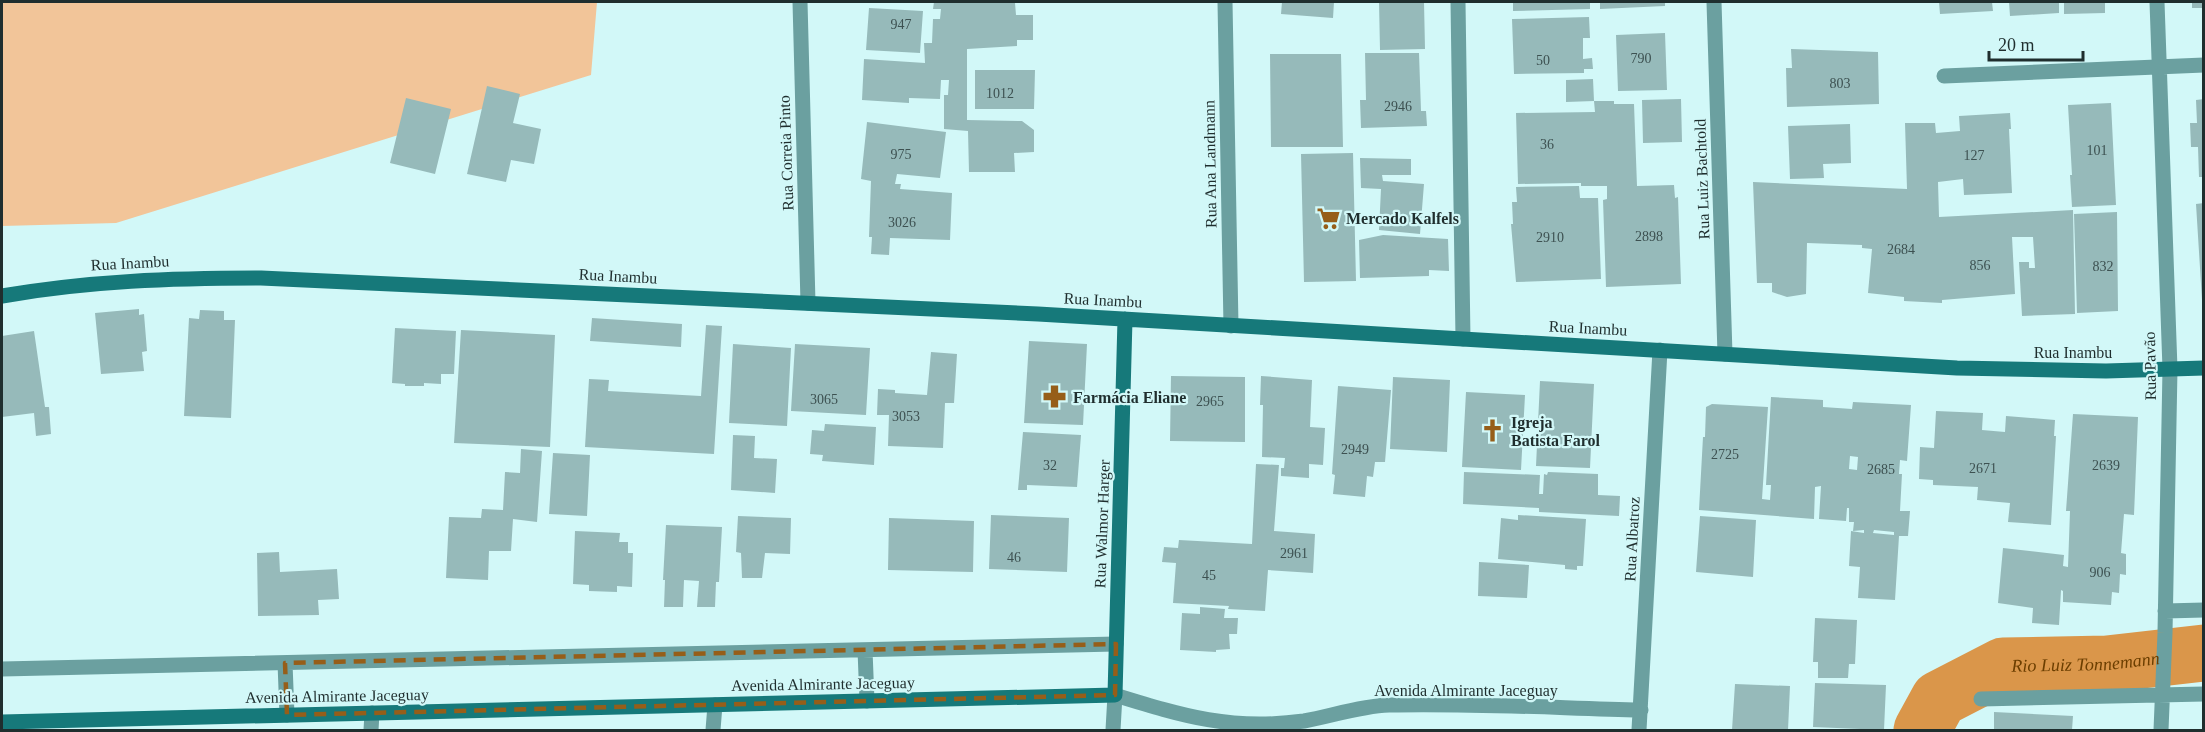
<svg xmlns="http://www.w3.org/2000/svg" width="2205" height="732" font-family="Georgia,serif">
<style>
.green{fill:#f2c599}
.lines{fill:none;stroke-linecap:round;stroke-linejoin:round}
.river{stroke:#da964a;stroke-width:57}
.building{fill:#96baba;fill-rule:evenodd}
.street{stroke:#6ba0a0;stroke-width:15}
.secondary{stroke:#16797a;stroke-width:15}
.marked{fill:none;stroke:#965e19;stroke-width:4.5;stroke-dasharray:12 8;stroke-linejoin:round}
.labels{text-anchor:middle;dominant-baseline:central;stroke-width:4.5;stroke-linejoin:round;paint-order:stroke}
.number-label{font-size:14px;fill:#3d5151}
.street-label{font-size:16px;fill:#1f2e2e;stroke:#d2f8f8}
.poi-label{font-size:16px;font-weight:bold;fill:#1f2e2e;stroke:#d2f8f8;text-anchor:start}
.water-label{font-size:18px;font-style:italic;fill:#6b3e00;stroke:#d2f8f8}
</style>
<rect width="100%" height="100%" fill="#d2f8f8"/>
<path class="green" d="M2,2H597L591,75L116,223L2,226Z
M2192,642H2203V674L2189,661Z"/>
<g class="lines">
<path class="river" id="s1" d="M1922,730L1939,699L2003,666L2107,664L2204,653"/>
</g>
<path class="building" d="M934,2H966V3L1000,2V3H1015L1016,15H1033V40H1017V46L967,49V120L1022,121L1034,130V152L1014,153L1015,172H969L968,131L944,129V95H948L949,80H941L940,99L909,98V103L862,100L864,59L925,63L924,43H932L933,19H940L941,9H933Z
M1282,2H1334L1333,18L1281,14Z
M1379,2H1424L1425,49L1380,50Z
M1513,2H1590V9L1513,11Z
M1600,2H1665V6L1600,9Z
M1939,2H1992L1993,11L1940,14Z
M2009,2H2059V13L2010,16Z
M2064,2H2105V13L2064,14Z
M2192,2H2204V8H2192Z
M869,8L923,11L920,53L866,50Z
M1589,17L1590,38H1583V59L1592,58L1593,69H1584V73L1514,74L1512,19Z
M1665,33L1667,90L1618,91L1616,35Z
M1791,49L1878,52L1879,104L1787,107L1786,68H1792Z
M1365,53H1419L1421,111H1426L1427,126L1361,128L1360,100H1366Z
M1270,54H1341L1343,147H1271Z
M975,70H1035L1034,109H975Z
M1593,79L1594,101L1566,102V80Z
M487,86L520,94L513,123L541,129L534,164L511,160L506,182L467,174Z
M406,98L451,109L435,174L390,163Z
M1681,99L1682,142L1643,143L1642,100Z
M2204,99V177H2199L2198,147H2191L2190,123H2197L2196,100Z
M1594,101H1614V104H1634L1637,186L1674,185L1675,198L1678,197L1681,284L1606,287L1603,200L1607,199V186H1581V183L1518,184L1516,113L1595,112Z
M2111,103L2116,205L2072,207L2070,175H2072L2068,105Z
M2010,113L2011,129H2009L2012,193L1964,195L1963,179L1938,182L1939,217L2073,210L2075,314L2022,316L2019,262H2029V268H2035L2033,237H2012L2015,294L1942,300V303L1904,301V297L1868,293L1872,249L1862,248V245L1807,243L1806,294L1787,297L1772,292V283H1757L1753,182L1907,189L1905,123H1935L1936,133L1960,131L1959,116Z
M867,122L946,132L940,178L897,174L895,184H901L900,189L952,193L950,240L890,238L889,255L871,254L872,237H869L871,181L861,179Z
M1850,124L1851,163L1823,164L1824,178L1790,179L1788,126Z
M1353,153L1356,281L1304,282L1301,154Z
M1360,158L1411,159V175H1382L1383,181L1424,184L1420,234L1379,230L1381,189L1361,188Z
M1579,186L1580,198H1598L1601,279L1516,282L1511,224H1513L1512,202H1517L1516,187Z
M2204,203V300H2202L2196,204Z
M2117,212L2118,311L2077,313L2074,214Z
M1383,235L1448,239L1449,271L1429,270V276L1360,278L1359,240Z
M139,309V315L144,314L147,351L142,352L144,371L101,374L95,313Z
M200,310L224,311V320H235L231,418L184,416L189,318L199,319Z
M592,318L682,324L681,347L590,341Z
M706,325L722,326L714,454L585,447L589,379L609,380L608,391L701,396Z
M395,328L456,331L454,374H441V384L424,383V386H405V384L392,383Z
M461,330L555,335L550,447L454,443Z
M34,331L45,407H49L51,434L36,436L34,413L2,417V336Z
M1029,341L1087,344L1083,425L1024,423Z
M733,344L791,348L787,426L729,423Z
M795,344L870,348L866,415L791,411Z
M931,352L957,354L954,403H945L943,448L888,446L889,415H877L878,389L895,390V393L927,395Z
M1171,376L1245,377V442L1170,441Z
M1261,376L1312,380L1310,427L1325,428L1323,465L1309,464V478L1281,476V468H1284L1285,458L1262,457L1263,405H1260Z
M1393,377L1450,380L1447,452L1390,449Z
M1540,381L1594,384L1590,468L1536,466Z
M1338,386L1391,390L1385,462H1375L1373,477L1367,476L1365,497L1333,494L1335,475L1332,474Z
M1466,392L1525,395L1521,470L1462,467Z
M1771,397L1823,400V407L1852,409L1853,402L1911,405L1907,461L1900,460L1899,474H1902L1900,511H1910L1908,536H1899L1895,600L1858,598L1860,567L1849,566L1851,531L1864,533V530L1853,531L1854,522H1849V508H1847L1846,521L1819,519L1821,486L1815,487L1814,519L1699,510L1703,437H1705L1706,407L1712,404L1768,407L1762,499L1770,500L1771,485H1766ZM1850,456L1858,457L1857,470L1849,469ZM1874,530L1894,532V535L1873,533Z
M1936,411L1983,413L1982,430L2005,432L2006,416L2055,420L2054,436H2056L2051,525L2008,522L2010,503L1977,500L1978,487L1933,485V480L1919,479L1920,447L1934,448Z
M2073,414L2138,417L2134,515L2124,514L2121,553L2126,554V575L2120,574L2119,593L2112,592L2111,605L2063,602V591L2061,590L2059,625L2032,623L2033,608L1998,603L2003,548L2064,555L2063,566L2068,567L2070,511H2066Z
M825,424L876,427L874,465L822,461L823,455L810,454L812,430L824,431Z
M1023,432L1081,435L1077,487L1027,485V490H1018Z
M733,435L755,436L754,458L777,459L775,493L731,490Z
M521,449L542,451L537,522L513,519L511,551H489L488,580L446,578L449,517L481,518L482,509L503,510L505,472L520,473Z
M553,453L590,455L587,516L549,514Z
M1256,464L1279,465L1274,531L1315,534L1313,573L1268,570L1265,611L1228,609L1229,606L1173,603L1176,563L1162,562L1164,547L1178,548L1179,540L1252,544Z
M1464,472L1540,475L1539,494H1543L1544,474L1547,475L1548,472L1598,474V495L1620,496L1619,516L1539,512V508L1463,504Z
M991,515L1069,518L1067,572L989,569Z
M1518,515L1586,519L1583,566H1577V570L1565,569V565L1498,559L1501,518L1518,520Z
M738,516L791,518L790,554L765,553L762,578H742L741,553L736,552Z
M1700,516L1756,520L1753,577L1696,572Z
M889,518L974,521L973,572L888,570Z
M666,525L722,527L719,582H716L715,607H697L699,581L684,580L683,607H664L665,580H663Z
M575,531L620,533L619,542H628V553H633L632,587L617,586V592L589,591V585L573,584Z
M279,552L280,572L337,569L339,599L318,600L319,615L258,616L257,553Z
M1479,562L1529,565L1527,598L1478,596Z
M1200,607L1225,609L1224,618H1238L1237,634H1229L1230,649L1216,650V652L1180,650L1182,613L1200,614Z
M1815,618L1857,620L1855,664H1849L1848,678H1818V662H1813Z
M1815,683L1886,685L1884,730L1813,727Z
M1735,684L1790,686L1788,730H1732Z
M1994,712L2073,716L2072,730H1994Z"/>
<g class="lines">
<path class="street" d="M800,2L808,303
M1225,2L1231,326
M1458,2L1463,339
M1714,2L1725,354
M2157,2L2170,369L2165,633L2161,730
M1944,76L2204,65
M2165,611L2204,610
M865,650L867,701
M285,663L287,715
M2,669L1116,644
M1981,699L2204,694
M371,730L372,713
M713,730L715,705
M1113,730L1115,695C1183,716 1231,731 1304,721C1332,716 1360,706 1389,705C1473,703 1557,708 1641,710
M1639,730L1660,350"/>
<path class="secondary" d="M2,296C88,281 173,278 261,278L1038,314L1957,368L2106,371L2204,368
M2,722L1115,695L1125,319"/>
</g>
<path class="marked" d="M1116,644L1115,695L287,715L285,663Z"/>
<defs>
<symbol id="supermarket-bare" viewBox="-9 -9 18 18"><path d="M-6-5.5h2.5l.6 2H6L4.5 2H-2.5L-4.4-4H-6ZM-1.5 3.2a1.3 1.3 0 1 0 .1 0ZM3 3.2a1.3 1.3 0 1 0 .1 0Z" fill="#965e19" stroke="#d2f8f8" stroke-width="2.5" paint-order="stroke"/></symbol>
<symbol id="pharmacy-bare" viewBox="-9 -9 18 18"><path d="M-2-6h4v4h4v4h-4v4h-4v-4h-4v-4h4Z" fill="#965e19" stroke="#d2f8f8" stroke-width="2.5" paint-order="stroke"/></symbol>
<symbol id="church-bare" viewBox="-9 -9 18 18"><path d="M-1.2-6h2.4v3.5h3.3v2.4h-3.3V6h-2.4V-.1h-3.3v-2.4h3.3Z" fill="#965e19" stroke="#d2f8f8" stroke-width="2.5" paint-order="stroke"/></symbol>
</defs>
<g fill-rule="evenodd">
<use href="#supermarket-bare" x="1312" y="202" width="33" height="33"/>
<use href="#pharmacy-bare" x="1038" y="380" width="33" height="33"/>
<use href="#church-bare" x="1476" y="414" width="33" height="33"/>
</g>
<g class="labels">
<g class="number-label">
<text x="901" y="24">947</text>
<text x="1641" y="58">790</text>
<text x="1543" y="60">50</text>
<text x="1840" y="83">803</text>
<text x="1000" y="93">1012</text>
<text x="1398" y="106">2946</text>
<text x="1547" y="144">36</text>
<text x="2097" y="150">101</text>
<text x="901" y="154">975</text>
<text x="1974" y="155">127</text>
<text x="902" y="222">3026</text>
<text x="1649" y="236">2898</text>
<text x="1550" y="237">2910</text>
<text x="1901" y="249">2684</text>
<text x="1980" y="265">856</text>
<text x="2103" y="266">832</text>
<text x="824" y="399">3065</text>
<text x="1210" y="401">2965</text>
<text x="906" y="416">3053</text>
<text x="1355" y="449">2949</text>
<text x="1725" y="454">2725</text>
<text x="1050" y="465">32</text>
<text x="2106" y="465">2639</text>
<text x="1983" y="468">2671</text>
<text x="1881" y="469">2685</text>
<text x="1294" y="553">2961</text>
<text x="1014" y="557">46</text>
<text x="2100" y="572">906</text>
<text x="1209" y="575">45</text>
</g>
<g class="street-label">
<text transform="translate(786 153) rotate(-92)">Rua Correia Pinto</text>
<text transform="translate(1210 164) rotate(-91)">Rua Ana Landmann</text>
<text transform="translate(1702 179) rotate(-92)">Rua Luiz Bachtold</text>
<text transform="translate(130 263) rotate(-3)">Rua Inambu</text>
<text transform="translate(618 276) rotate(3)">Rua Inambu</text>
<text transform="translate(1103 300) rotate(3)">Rua Inambu</text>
<text transform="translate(1588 328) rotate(3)">Rua Inambu</text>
<text x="2073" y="352">Rua Inambu</text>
<text transform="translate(2150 366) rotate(-91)">Rua Pavão</text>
<text transform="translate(1102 524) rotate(-88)">Rua Walmor Harger</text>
<text transform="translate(1632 539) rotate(-87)">Rua Albatroz</text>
<text transform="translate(823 684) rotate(-1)">Avenida Almirante Jaceguay</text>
<text x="1466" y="690">Avenida Almirante Jaceguay</text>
<text transform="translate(337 696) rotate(-1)">Avenida Almirante Jaceguay</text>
</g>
<g class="poi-label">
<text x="1346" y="218">Mercado Kalfels</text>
<text x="1073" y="397">Farmácia Eliane</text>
<text x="1511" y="422">Igreja<tspan x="1511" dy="18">Batista Farol</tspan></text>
</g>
<g class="water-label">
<text stroke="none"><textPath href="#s1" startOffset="190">Rio Luiz Tonnemann</textPath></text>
</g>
</g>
<rect width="2205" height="732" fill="none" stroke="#1f2e2e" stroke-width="6"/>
<path d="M1989 51v9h94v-9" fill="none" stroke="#1f2e2e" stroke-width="3"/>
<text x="1998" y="51" font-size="18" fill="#1f2e2e" stroke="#d2f8f8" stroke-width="4.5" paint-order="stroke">20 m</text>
</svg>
